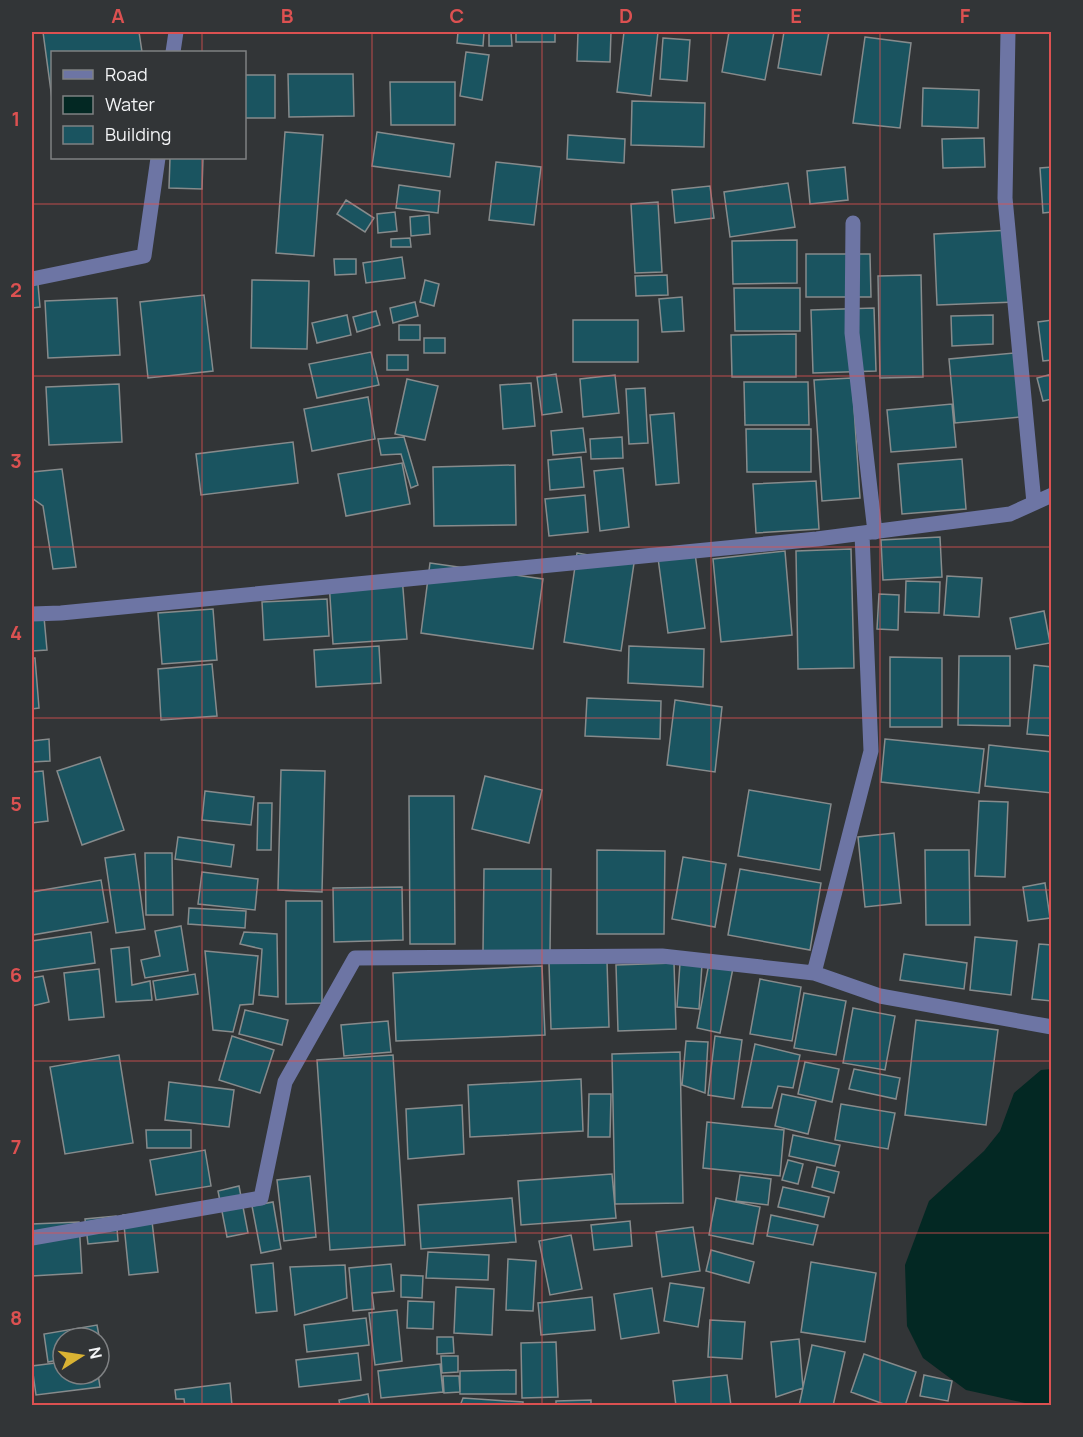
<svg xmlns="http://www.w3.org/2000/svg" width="1083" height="1437" font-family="Manrope,sans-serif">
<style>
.water{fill:#032823}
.building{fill:#1a5460;stroke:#878b8c;stroke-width:1.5}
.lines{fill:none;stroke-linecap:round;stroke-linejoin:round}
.minor{stroke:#6d75a4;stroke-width:15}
.grid{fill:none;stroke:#dc5151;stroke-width:1.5;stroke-opacity:0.55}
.neatline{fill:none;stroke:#dc5151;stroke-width:2}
.grid-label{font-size:20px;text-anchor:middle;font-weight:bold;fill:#dc5151}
</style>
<rect width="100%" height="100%" fill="#323537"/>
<path class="water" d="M1051,1069L1052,1405H1034L966,1390L923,1358L907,1326L905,1265L929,1201L984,1151L1000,1131L1014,1093L1041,1070Z"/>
<path class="building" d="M43,32H139L142,52H52V99Z
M458,32H484L483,46L457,43Z
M489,32H511L512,46H489Z
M516,32H555V42H516Z
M578,32H611L610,62L577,61Z
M624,32H658L651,96L617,92Z
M729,32H774L765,80L722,72Z
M784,32H829L821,75L778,68Z
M865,37L911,43L900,128L853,123Z
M663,38L690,40L687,81L660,79Z
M466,52L489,55L482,100L460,96Z
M288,74H353L354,116L289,117Z
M244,75H275V118H244Z
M390,82H455V125H391Z
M923,88L979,90L978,128L922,126Z
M632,101L705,103L704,147L631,145Z
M285,132L323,135L314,256L276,253Z
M377,132L454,144L450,177L372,166Z
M568,135L625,139L624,163L567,159Z
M984,138L985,167L943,168L942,139Z
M170,158H203L202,189L169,188Z
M496,162L541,167L534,225L489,220Z
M845,167L848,200L810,204L807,171Z
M1052,167V212L1043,213L1040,168Z
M788,183L795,227L730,237L724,192Z
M399,185L440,191L438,213L396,208Z
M710,186L714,218L675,223L672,190Z
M346,200L374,218L365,232L337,214Z
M658,202L662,272L635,273L631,204Z
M395,212L397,231L378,233L377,214Z
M429,215L430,234L411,236L410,217Z
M1012,230L1015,302L937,305L934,234Z
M410,238L411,247H391V239Z
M797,240V283L733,284L732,241Z
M806,254H870L871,297H806Z
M402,257L405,278L366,283L363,263Z
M334,259H356V274L335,275Z
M32,273H37L40,307L32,308Z
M667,275L668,295L636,296L635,276Z
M921,275L923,377L880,378L878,276Z
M252,280L309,281L307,349L251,348Z
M425,280L439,284L434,306L420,302Z
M734,288H800V331H735Z
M204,295L213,371L148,378L140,302Z
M682,297L684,331L662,332L659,299Z
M117,298L120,355L48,358L45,301Z
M415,302L418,316L393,323L390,308Z
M874,308L876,371L813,373L811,310Z
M376,311L380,325L357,332L353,317Z
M347,315L351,335L317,343L312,323Z
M993,315V344L952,346L951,316Z
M573,320H638V362H573Z
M1052,320V360L1043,361L1038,322Z
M399,325H420V340H399Z
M796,334V377H732L731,335Z
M424,338H445V353H424Z
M371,352L379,385L317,398L309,364Z
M1014,353L1020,417L955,423L949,359Z
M387,355H408V370H387Z
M556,374L562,412L542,415L537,377Z
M1052,374V399L1043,401L1037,378Z
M615,375L619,413L583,417L580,379Z
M852,378L860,498L822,501L814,380Z
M407,379L438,386L425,440L395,434Z
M744,382H808L809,425H745Z
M531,383L535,426L503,429L500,385Z
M119,384L122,442L49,445L46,387Z
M645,388L648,443L629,444L626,389Z
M368,397L375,439L312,451L304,409Z
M952,404L956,447L891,452L887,410Z
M674,413L679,483L656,485L650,415Z
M583,428L586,452L553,455L551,431Z
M746,429H811V472H747Z
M404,437L418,485L411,488L401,454L381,455L378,439Z
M622,437L623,458L591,459L590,439Z
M293,442L298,483L201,495L196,454Z
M581,457L584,487L550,490L548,460Z
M962,459L966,509L902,514L898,464Z
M402,463L410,504L346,516L338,474Z
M515,465L516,525L434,526L433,467Z
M623,468L629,527L600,531L594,471Z
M62,469L76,567L53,569L43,506L32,498V472Z
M816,481L819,529L756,533L753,484Z
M585,495L588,532L549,536L545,499Z
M940,537L942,577L883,580L881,540Z
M851,549L854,668L798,669L796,551Z
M785,551L792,635L721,642L713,559Z
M577,553L634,563L621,651L564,642Z
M695,553L705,628L668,633L658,558Z
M430,563L543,579L533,649L421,633Z
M402,576L407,639L333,644L329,581Z
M947,576L982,578L979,617L944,615Z
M906,581L940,582L939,613L905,612Z
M879,594L899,595L898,630L877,629Z
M327,599L329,636L264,640L262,602Z
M213,609L217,660L162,664L158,613Z
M1044,611L1050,643L1016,649L1010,618Z
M44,617L47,650L32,651V618Z
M379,646L381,683L316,687L314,650Z
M629,646L704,649L703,687L628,683Z
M959,656H1010V726L958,725Z
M890,657L942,658V727H890Z
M32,658H35L39,708L32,709Z
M212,664L217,716L161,720L158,669Z
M1034,665L1052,667V736L1027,734Z
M587,698L661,701L660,739L585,736Z
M675,700L722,707L715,772L667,765Z
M49,739L50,761L32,762V741Z
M885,739L984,749L979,793L881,782Z
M989,745L1052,752V793L985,786Z
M100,757L124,830L82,845L57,771Z
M281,770L325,771L322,892L278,890Z
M43,771L48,821L32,823V772Z
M485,776L542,790L529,843L472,829Z
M749,790L831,804L820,870L738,856Z
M205,791L254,797L251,825L202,820Z
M409,796H454L455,944H410Z
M979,801L1008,802L1005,877L975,876Z
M258,803H272L271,850H257Z
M894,833L901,903L865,907L858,837Z
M178,837L234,845L231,867L175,859Z
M597,850L665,851L664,934H597Z
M925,850H969L970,925H926Z
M145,853H172L173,915H146Z
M135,854L145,929L116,933L105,858Z
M683,857L726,864L715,927L672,919Z
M484,869H551L550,953L483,952Z
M740,869L821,883L810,950L728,935Z
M202,872L258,879L255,910L198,904Z
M101,880L108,922L32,935V892Z
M1045,883L1050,918L1028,921L1023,887Z
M402,887L403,940L334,942L333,888Z
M286,901H322V1003L286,1004Z
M189,908L246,911L245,928L188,924Z
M181,926L188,971L145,978L141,960L160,956L155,931Z
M91,932L95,963L32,972V941Z
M244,932L277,934L278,997L259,995L262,949L240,944Z
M975,937L1017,941L1011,995L970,990Z
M1039,944L1052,945V1001L1032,999Z
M129,947L132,985L150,981L152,1000L116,1002L111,949Z
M205,951L258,956L253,1004L240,1005L233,1032L213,1030Z
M904,954L967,963L964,989L900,980Z
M607,961L609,1027L551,1029L549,963Z
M674,963L676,1029L618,1031L616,965Z
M680,963L702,964L699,1009L677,1007Z
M709,963L733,968L720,1033L697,1028Z
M542,966L545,1035L396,1041L393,973Z
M99,969L104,1017L69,1020L64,973Z
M195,974L198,994L156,1000L153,981Z
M43,976L49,1002L32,1006V978Z
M760,979L801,987L792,1041L750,1034Z
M804,993L846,1001L836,1055L794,1048Z
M853,1008L895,1016L885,1070L843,1063Z
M245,1010L288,1020L282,1045L239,1034Z
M916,1020L998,1030L986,1125L905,1115Z
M388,1021L391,1052L344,1056L341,1025Z
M232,1036L274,1050L260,1093L219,1080Z
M715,1036L742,1040L734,1099L708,1095Z
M686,1041L708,1042L705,1093L682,1085Z
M755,1044L800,1055L793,1088L778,1086L772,1108L742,1107Z
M680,1052L683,1203L615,1204L612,1054Z
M119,1055L133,1143L65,1154L50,1067Z
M393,1055L405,1245L330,1250L317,1060Z
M805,1062L839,1069L832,1102L798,1094Z
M854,1069L900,1078L896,1099L849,1089Z
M581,1079L583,1131L470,1137L468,1085Z
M169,1082L234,1090L229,1127L165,1120Z
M589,1094H611L610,1137H588Z
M782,1094L816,1101L808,1134L775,1126Z
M841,1104L895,1113L888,1149L835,1140Z
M462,1105L464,1154L408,1159L406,1109Z
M707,1122L784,1130L780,1176L703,1168Z
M146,1130H191V1148H147Z
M793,1135L840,1145L835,1166L789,1156Z
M205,1150L211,1186L156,1195L150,1160Z
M788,1160L803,1164L798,1184L782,1180Z
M817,1167L839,1172L834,1193L812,1187Z
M612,1174L616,1218L521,1225L518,1181Z
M740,1175L771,1179L768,1205L736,1201Z
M310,1176L316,1237L284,1241L277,1180Z
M239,1186L248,1233L227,1237L218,1191Z
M783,1187L829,1197L824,1217L778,1207Z
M512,1198L516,1242L421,1249L418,1205Z
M716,1198L760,1207L753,1244L709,1235Z
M273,1202L281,1249L261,1253L252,1206Z
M151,1213L158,1272L129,1275L123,1215Z
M771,1215L818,1225L813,1245L767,1236Z
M116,1216L118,1241L88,1244L85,1219Z
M630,1221L632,1246L594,1250L591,1225Z
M79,1222L82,1273L32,1276V1224Z
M693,1227L700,1271L662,1277L656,1232Z
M571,1235L582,1289L550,1295L539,1241Z
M711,1250L754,1262L749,1283L706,1271Z
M428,1252L489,1255L488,1280L426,1278Z
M508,1259L536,1261L533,1311L506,1310Z
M811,1262L876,1273L865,1342L801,1332Z
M273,1263L277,1311L256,1313L251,1265Z
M391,1264L394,1291L372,1293L374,1309L353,1311L349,1268Z
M345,1265L347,1298L295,1315L290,1267Z
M401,1275L423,1276L422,1298L401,1297Z
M670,1283L704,1288L698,1327L664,1321Z
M456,1287L494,1289L492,1335L454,1333Z
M652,1288L659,1333L621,1339L614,1294Z
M592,1297L595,1330L541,1335L538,1303Z
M408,1301L434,1302L433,1329L407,1328Z
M397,1310L402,1361L375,1365L369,1313Z
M366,1318L369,1345L307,1352L304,1325Z
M710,1320L745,1322L742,1359L708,1357Z
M97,1325L102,1352L99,1353V1338H63V1359L48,1362L44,1334Z
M437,1337H453L454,1353L437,1354Z
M799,1339L803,1388L776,1397L771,1342Z
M556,1342L558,1397L522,1398L521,1343Z
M812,1345L845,1352L833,1406H799Z
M358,1353L361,1380L299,1387L296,1360Z
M864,1354L916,1372L905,1406H889L851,1392Z
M441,1356H458V1372L442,1373Z
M63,1362V1374H98L100,1387L36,1395L32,1366Z
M440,1364L443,1392L381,1398L378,1371Z
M516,1370V1394H460V1371Z
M727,1375L731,1406H676L673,1381Z
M924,1375L952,1381L948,1401L920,1396Z
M443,1376H459L460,1392L444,1393Z
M230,1383L232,1406H185L184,1399H176L175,1390Z
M368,1394L370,1406H340L339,1400Z
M463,1398L523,1402V1406H460Z
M591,1400V1406H556V1401Z"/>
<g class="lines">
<path class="minor" d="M1008,32L1005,198L1034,503
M173,52L176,32
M853,223L852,333L875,532
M32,279L144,256L158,158
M862,534L871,751L814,973L880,996L1052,1027
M32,614L61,613L817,539L1010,514L1052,495
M32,1238L261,1198L285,1082L355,958L662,956L814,973"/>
</g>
<path class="grid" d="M202,32V52M372,32V1406M542,32V1406M711,32V1406M880,32V1406M202,158V1406M32,204H1052M32,376H1052M32,547H1052M32,718H1052M32,890H1052M32,1061H1052M32,1233H1052"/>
<rect width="1083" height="1437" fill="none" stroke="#323537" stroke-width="66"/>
<rect x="51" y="51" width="195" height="108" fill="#323537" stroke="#7f8183" stroke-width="1.5"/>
<rect x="63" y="70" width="30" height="9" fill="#6d75a4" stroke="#7f8183" stroke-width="1.5"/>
<text x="105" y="81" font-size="18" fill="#f3f4f6">Road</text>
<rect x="63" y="96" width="30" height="18" fill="#032823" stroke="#7f8183" stroke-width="1.5"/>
<text x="105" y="111" font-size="18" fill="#f3f4f6">Water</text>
<rect x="63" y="126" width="30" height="18" fill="#1a5460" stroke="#7f8183" stroke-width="1.5"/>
<text x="105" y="141" font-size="18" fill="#f3f4f6">Building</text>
<g transform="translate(81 1356) rotate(78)"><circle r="28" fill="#323537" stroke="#7f8183" stroke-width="1.5"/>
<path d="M0-4.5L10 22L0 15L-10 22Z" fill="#dab333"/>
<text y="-9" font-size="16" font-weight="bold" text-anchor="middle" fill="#f3f4f6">N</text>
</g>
<rect x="33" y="33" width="1017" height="1371" class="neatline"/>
<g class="grid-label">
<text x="118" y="23">A</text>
<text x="287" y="23">B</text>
<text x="457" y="23">C</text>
<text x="626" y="23">D</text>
<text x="796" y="23">E</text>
<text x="965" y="23">F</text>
<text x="16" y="126">1</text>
<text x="16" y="297">2</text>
<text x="16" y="468">3</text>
<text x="16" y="640">4</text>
<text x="16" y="811">5</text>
<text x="16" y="982">6</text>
<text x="16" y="1154">7</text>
<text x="16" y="1325">8</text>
</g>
</svg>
